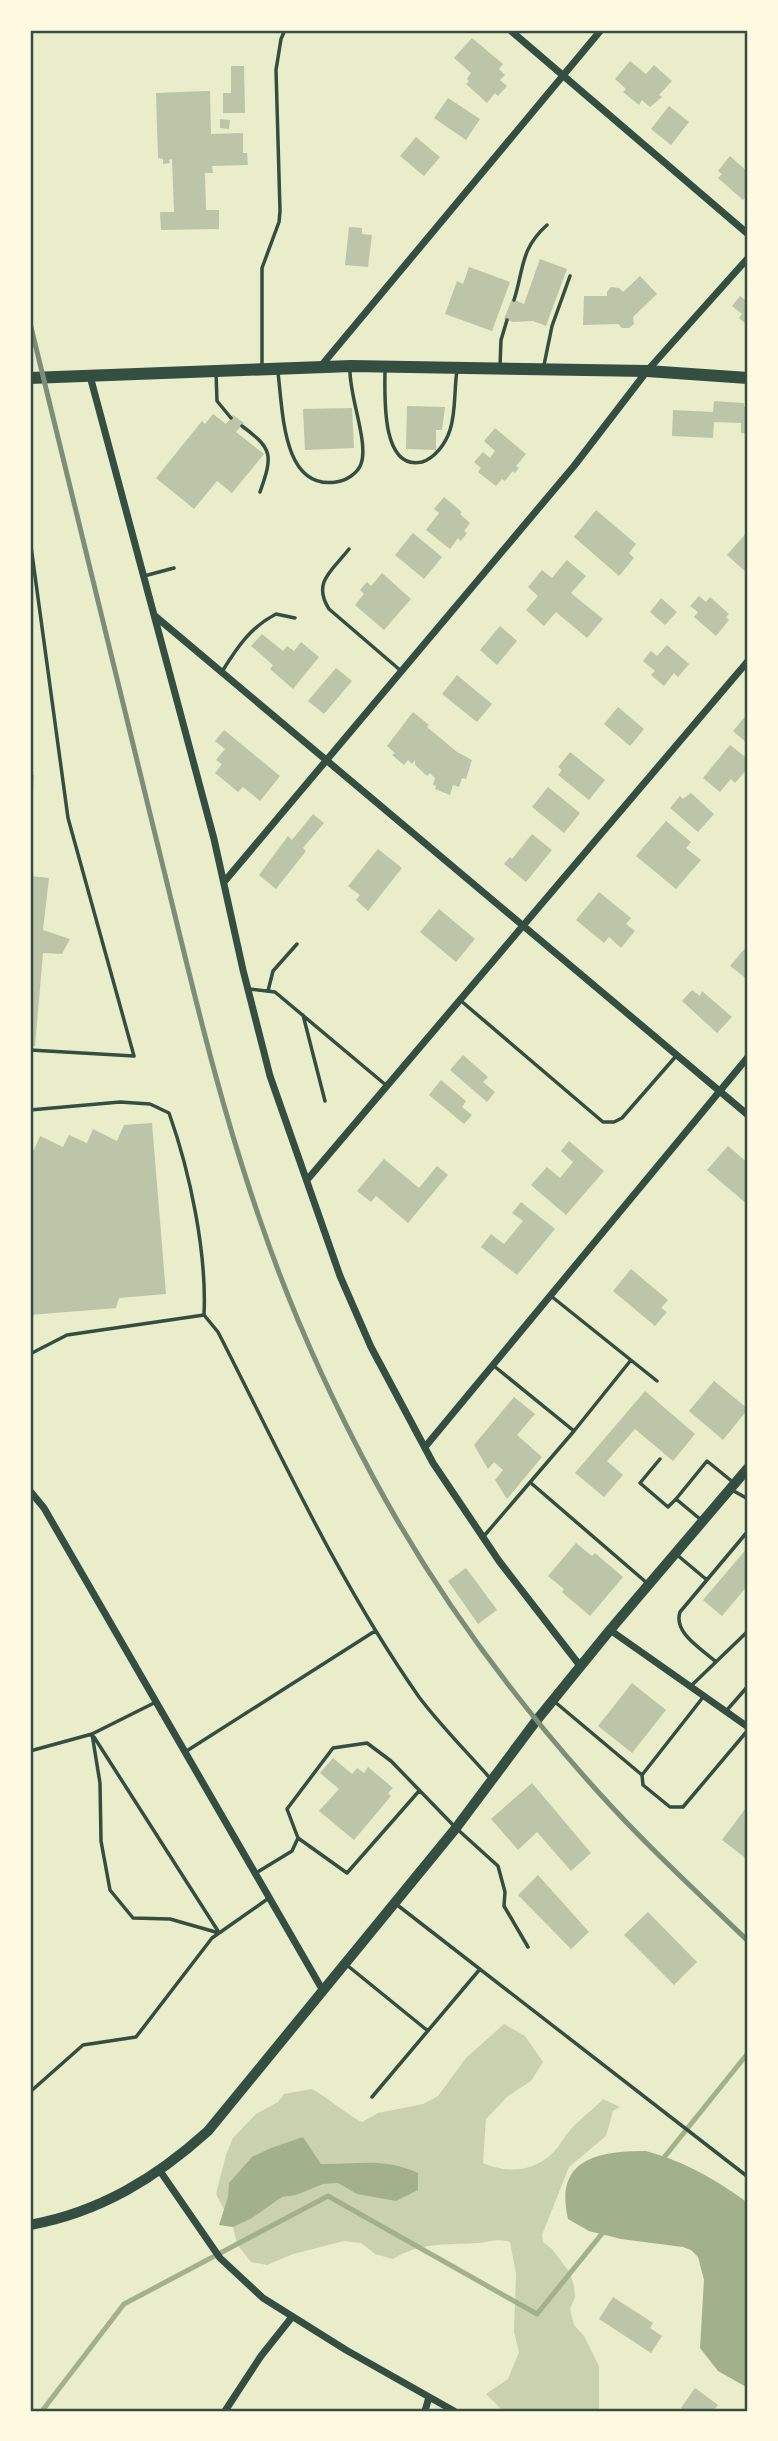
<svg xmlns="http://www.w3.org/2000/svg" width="778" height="2441" font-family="Commissioner,sans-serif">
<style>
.green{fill:#cad2ad}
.water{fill:#a3b18a}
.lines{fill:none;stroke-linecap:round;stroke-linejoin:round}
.stream{stroke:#a3b18a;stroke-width:5}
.building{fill:#bcc5a7}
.service{stroke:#344e41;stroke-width:3.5}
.minor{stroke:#344e41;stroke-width:7}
.secondary{stroke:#344e41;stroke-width:10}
.primary{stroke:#344e41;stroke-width:12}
.rail{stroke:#7c8e77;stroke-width:5}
.neatline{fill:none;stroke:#344e41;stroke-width:2.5}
</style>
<rect width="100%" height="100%" fill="#e9edc9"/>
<path class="green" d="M504,2024L525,2036L543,2062L531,2081L508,2096L486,2119L483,2163C510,2175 539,2171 558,2147C562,2141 566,2135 571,2129C581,2118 593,2110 603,2099L620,2107L613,2111L606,2136L569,2167L542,2235L543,2242L552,2249L570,2273L574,2286L575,2297L570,2309L574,2325L584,2336L599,2366V2411H503L486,2394L508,2379L519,2352L514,2332L516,2274L510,2242C497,2238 491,2242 478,2243C447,2245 420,2242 393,2259L375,2254L361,2243L344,2241L293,2254L267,2265L251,2262L237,2244L233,2227L216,2194L226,2155L233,2138L256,2114L278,2102L284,2094L312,2089C330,2099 344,2113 362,2122L378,2113L423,2104L438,2096L466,2058Z"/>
<path class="water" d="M303,2137L321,2164C359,2165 381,2157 418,2173V2190L396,2201L357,2194L338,2183L323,2184L296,2195L282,2197L252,2218L233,2227L219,2225L228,2197L229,2183L252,2157L271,2148Z
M646,2151C686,2162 715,2179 748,2203V2388L718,2371L700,2348L704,2280L698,2257L691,2250L683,2247L621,2239L589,2231L568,2219C554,2158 599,2151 646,2151Z"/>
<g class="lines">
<path class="stream" d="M662,2160L748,2053
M42,2411L124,2304L328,2196L537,2314L605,2230"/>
</g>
<path class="building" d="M472,38L503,64L499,69L505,75L500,80L507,86L498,96L495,93L487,103L466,84L469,81L467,79L471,73L454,58Z
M630,61L646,74L654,65L672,81L659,95L662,97L650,107L642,100L639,105L623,92L626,89L615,79Z
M231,66H244L245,113H223V93H231Z
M206,91H210L211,134L243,133V153H247L248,165L212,166L213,173H205L206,210H219V229L161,230L160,212H174L172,159L169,160L170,163L163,164V159L158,158L156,93Z
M448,98L480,119L466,140L434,118Z
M669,106L689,122L671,145L651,129Z
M220,119L230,120L229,129L220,128Z
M416,137L440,157L424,176L400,156Z
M730,156L748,172V194L743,200L718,178L722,174L718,171Z
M349,227L362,228V234L372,235L368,267L345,265Z
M540,259L567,269L546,326L533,321L513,322L504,319L512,299L524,304Z
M469,267L510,282L492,331L445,314L457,281L463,284Z
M640,276L657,294L633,317L634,324L629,328H622L618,324L583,325L584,296H607V292L611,287L619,288L623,292Z
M740,296L748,302V326L739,318L742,314L732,306Z
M714,401L744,403V407H748V434L741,433V423L714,422L713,438L672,436L673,410L713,412Z
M407,406L445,407L442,430H436V450L406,449Z
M352,408L354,448L305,450L303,409Z
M213,414L226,424L233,415L244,423L236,432L264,454L232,493L217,481L194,509L156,478L202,421L205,424Z
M495,428L526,454L516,466L519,468L515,473L513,471L505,481L502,479L496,486L478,472L481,468L474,462L483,452L490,458L495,451L484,441Z
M444,497L462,512L460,514L470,523L464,531L467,533L461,541L458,538L450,549L426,530L439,513L434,509Z
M596,510L636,544L629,553L634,558L619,576L574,537Z
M748,531V574L727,555Z
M413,533L442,557L424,579L395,555Z
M567,560L586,576L571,593L603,619L587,638L556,612L544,626L526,610L538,596L528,587L542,570L552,578Z
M382,573L411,599L384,630L355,605L364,594L360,590L367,582L371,586Z
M699,596L706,602L710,597L729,614L726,617L729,620L716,636L694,617L698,612L690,606Z
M661,598L677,612L665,625L650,612Z
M500,626L517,641L497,665L480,650Z
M262,634L283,651L287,646L294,651L301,642L319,657L293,689L270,669L273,665L251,646Z
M667,645L689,664L678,677L674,673L664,686L651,675L655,671L643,661L651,651L657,656Z
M336,668L352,681L324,714L308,701Z
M457,675L492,704L477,722L442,694Z
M618,707L644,729L630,746L604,724Z
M413,712L429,725L427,727L457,752L472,760L466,779L462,778L459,787L453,785L450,795L435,789L436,786L433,785L435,778L430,773L427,776L415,765V760L412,764L408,760L404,765L392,755L395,753L387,746Z
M748,713V744L733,731Z
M224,730L280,776L260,801L243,787L238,792L215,773L222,764L216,760L225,749L215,741Z
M730,745L748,759V768L735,783L731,779L720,792L703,778Z
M570,752L605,780L589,800L558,775L562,770L558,767Z
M30,775H34L32,809H30Z
M548,787L580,813L564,833L532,807Z
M691,793L714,814L698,832L670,808L680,796L683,799Z
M313,814L324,823L303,848L306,851L276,889L259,875L288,836L292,840Z
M666,821L691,842L686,848L701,860L676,889L636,856Z
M532,834L552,850L526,882L504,864L510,857L512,859Z
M378,849L402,868L368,911L356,900L360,895L348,886Z
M30,876L49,878L43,930L70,939L62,954L43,953L35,1046H30Z
M599,892L631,918L626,924L635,931L621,948L609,937L604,943L576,920Z
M439,909L475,939L456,962L420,932Z
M746,947L748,949V980L730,966Z
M692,990L700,996L702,991L732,1017L717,1033L682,1001Z
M463,1055L488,1077L483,1082L495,1092L487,1102L450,1070Z
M441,1080L466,1101L462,1107L472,1115L464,1124L429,1095Z
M152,1123L166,1294L119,1298L116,1308L30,1315V1148L34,1150L40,1136L63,1147L69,1135L87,1143L93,1129L117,1141L124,1125Z
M569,1141L604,1171L566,1215L531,1185L547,1167L560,1178L573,1162L561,1151Z
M728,1146L748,1163V1205L707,1170Z
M384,1159L419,1188L437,1166L448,1175L408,1223L376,1196L371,1202L357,1191Z
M521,1202L555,1229L517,1275L481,1247L491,1234L504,1244L523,1221L512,1213Z
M631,1269L668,1300L661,1308L667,1312L655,1326L613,1291Z
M714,1381L748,1409L723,1440L689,1411Z
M645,1391L695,1434L673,1461L635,1429L607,1461L623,1475L604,1497L575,1473Z
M514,1397L535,1414L517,1435L542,1457L507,1499L495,1480L503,1470L494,1462L488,1469L474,1445Z
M576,1543L592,1556L595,1553L623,1577L590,1616L562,1592L564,1589L548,1576Z
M748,1547V1585L722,1616L703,1600Z
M466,1568L497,1610L478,1624L448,1581Z
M632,1683L666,1710L632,1753L598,1726Z
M333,1758L352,1774L357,1768L364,1773L368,1767L393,1788L388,1793L391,1796L354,1840L319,1811L339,1789L320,1773Z
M532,1783L591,1853L571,1871L537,1832L518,1850L491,1819Z
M748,1805V1860L722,1840Z
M538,1875L589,1932L571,1949L518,1895Z
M648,1912L697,1962L674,1985L624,1935Z
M613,2297L653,2323L650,2328L662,2336L651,2353L599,2319Z
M695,2388L718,2405L713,2411H685L681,2408Z"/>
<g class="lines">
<path class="service" d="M514,300C524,269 520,249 547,225
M544,365L552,326L570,276
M262,366V268L279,222L280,211L276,70L281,39L285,30
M500,366L501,340L507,320
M385,368C385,393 380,471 422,462C435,458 446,443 450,430C456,412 454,390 457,370
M216,372L217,401L231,418
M278,373C283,410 282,490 336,482C346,481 358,473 361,464C369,443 349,396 350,369
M242,426C273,449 273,455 260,492
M30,539L68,818L134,1056L30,1050
M349,549C332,571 312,582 329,609L400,670
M144,576L174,568
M223,670C238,646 251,627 276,614L295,618
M249,989L275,992L387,1086
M268,991L273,971L297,944
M460,1000L603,1122H614L622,1118L677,1055
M303,1015L325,1101
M30,1110L120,1102L150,1104L169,1113C190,1172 207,1253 204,1315
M551,1296L657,1381
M30,1354L67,1335L204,1315L218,1332C281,1455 339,1583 419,1697C440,1725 466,1751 489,1777
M494,1366L574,1431
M660,1459L640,1483L668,1507L676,1499
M531,1483L647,1583
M732,1490L748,1499
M700,1519L676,1499L707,1461L734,1483
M484,1536L574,1431L631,1360
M676,1554L707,1580
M716,1662C702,1649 673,1633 680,1612L748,1531
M692,1685L748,1631
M704,1696L642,1775L643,1785L670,1807H683L748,1730
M555,1702L642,1775
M727,1710L748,1686
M92,1734L100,1783L101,1841L110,1890L133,1918L170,1919L219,1933
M94,1737L218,1931
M30,1751L92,1734L156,1702
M185,1752L375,1631
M419,1791L347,1873L298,1838L287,1809L333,1748L367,1743L391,1761L456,1828L498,1866L505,1892L504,1906L528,1947
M256,1873L292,1851L298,1838
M396,1904L748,2177
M348,1966L428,2031
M30,2092L83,2045L136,2037L212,1938L269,1898
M372,2097L480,1969"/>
<path class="minor" d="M510,30L748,234
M321,366L601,30
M90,376L214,839L243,970L270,1076L340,1276L371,1347L433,1463L499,1561L581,1667
M155,616L748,1115
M224,882L574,466L647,371L748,258
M307,1180L748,661
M425,1447L748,1057
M30,1491L44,1508L322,1989
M610,1630L748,1727
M160,2171L220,2258L263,2298L346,2350L454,2411
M225,2411L261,2356L292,2317
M425,2411L429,2397"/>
<path class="secondary" d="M30,2225C100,2212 156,2178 208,2131L456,1828L536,1721L610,1630L748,1468"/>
<path class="primary" d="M30,378L351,366L647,371L748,378"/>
<path class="rail" d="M30,323C72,493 113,664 155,834C187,963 216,1094 260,1220C290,1308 329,1395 373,1477C434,1591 513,1698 600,1794C646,1845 698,1893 748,1941"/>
</g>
<rect width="778" height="2441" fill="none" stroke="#fefae0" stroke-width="63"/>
<rect x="32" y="32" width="714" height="2378" class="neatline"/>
</svg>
